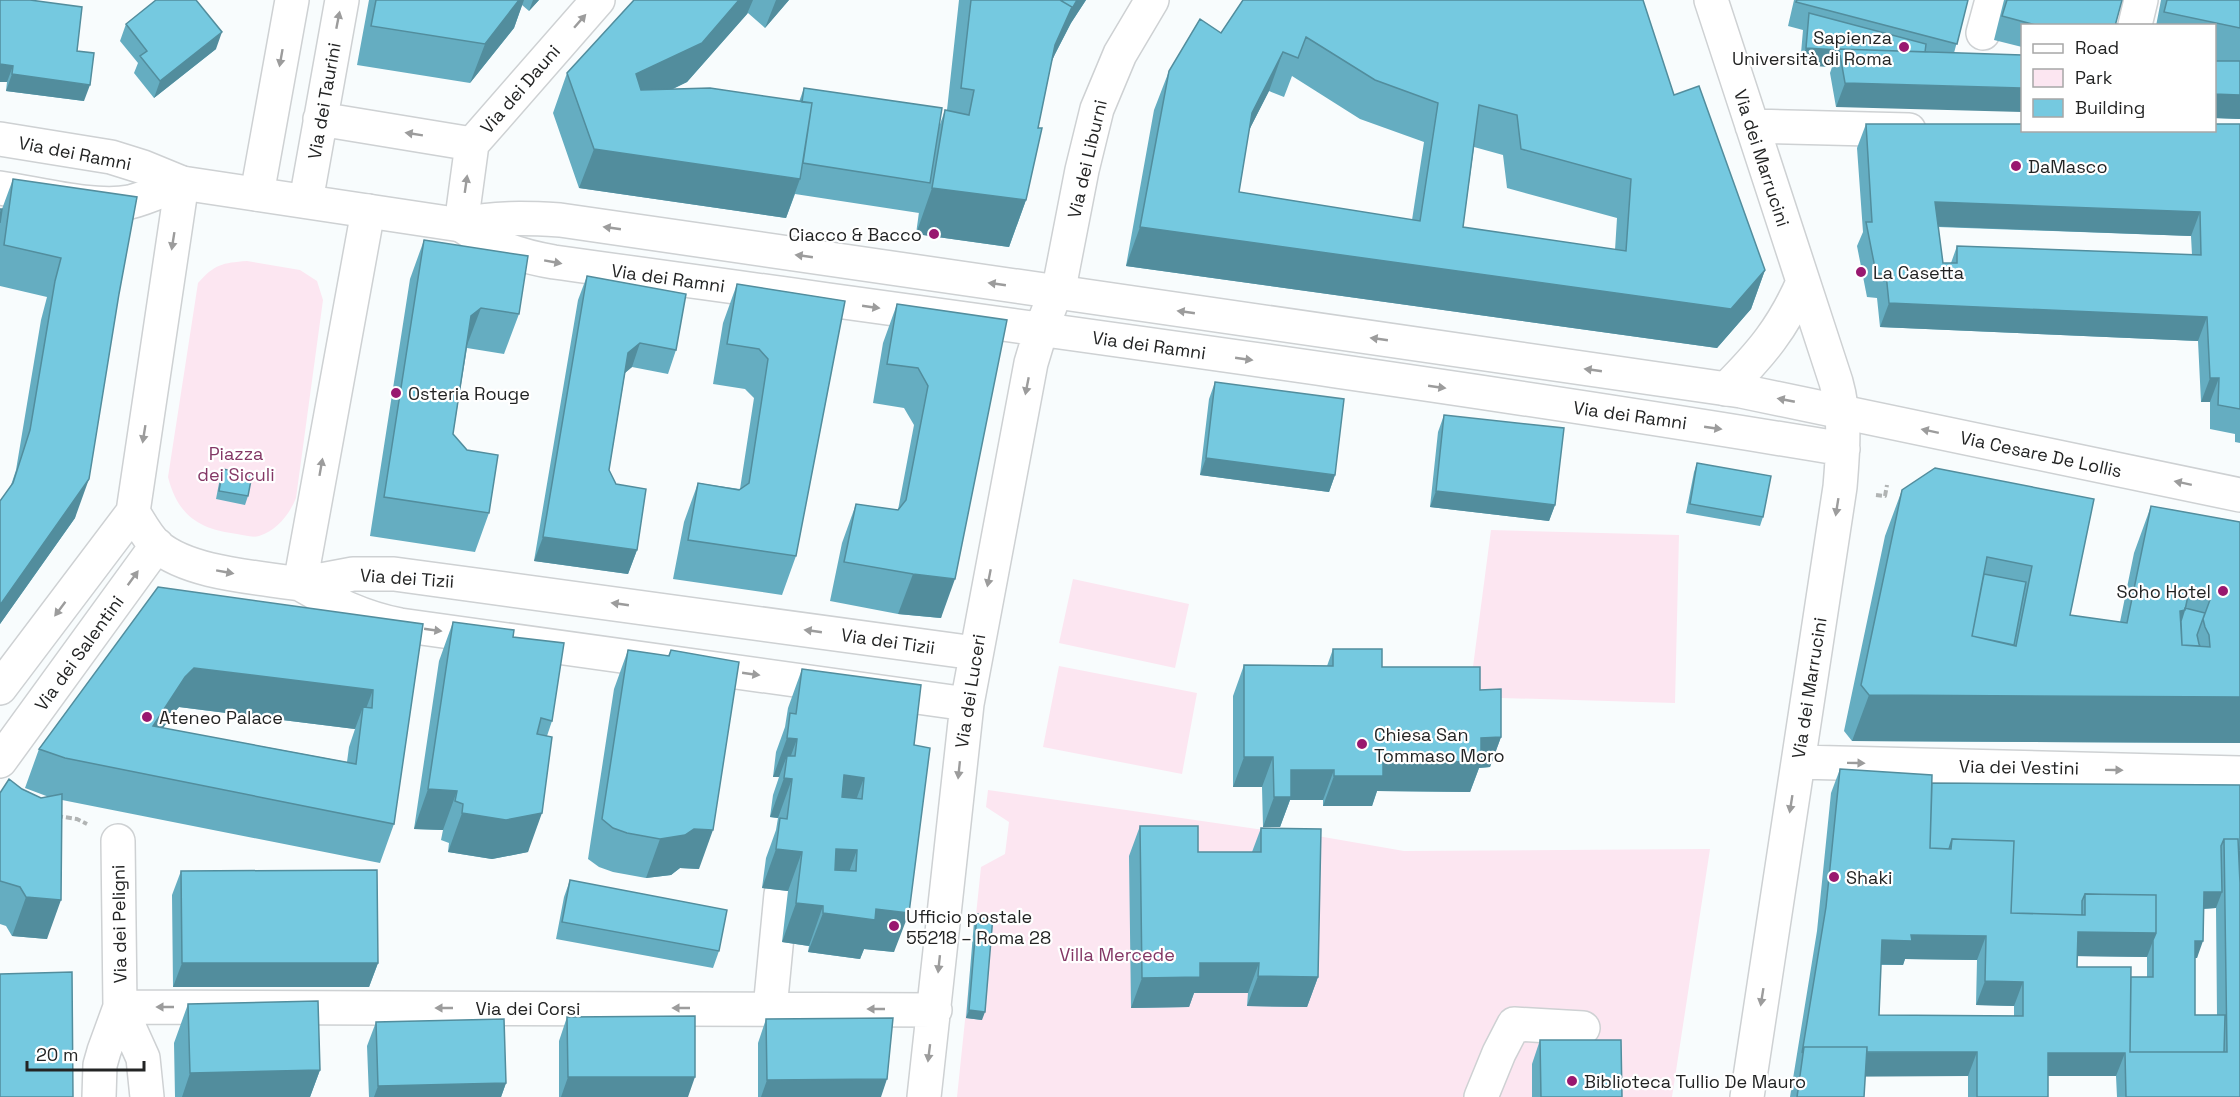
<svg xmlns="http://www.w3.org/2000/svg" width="2240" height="1097" font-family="'Space Grotesk',sans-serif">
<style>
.green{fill:#fce6f1}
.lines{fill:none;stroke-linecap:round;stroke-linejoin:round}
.minor-casing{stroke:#ced1d3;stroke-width:36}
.major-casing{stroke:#ced1d3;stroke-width:36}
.path{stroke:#b1b4b4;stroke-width:4;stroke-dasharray:6 3;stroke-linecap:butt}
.minor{stroke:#fff;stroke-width:33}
.major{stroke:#fff;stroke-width:33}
.wall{fill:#65adc1;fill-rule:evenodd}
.shaded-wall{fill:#528d9d}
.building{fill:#75c9e0;stroke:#528d9d;stroke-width:1.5;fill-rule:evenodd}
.oneway{fill:#9c9c9c}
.poi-dot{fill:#99186f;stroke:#fff;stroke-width:2}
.labels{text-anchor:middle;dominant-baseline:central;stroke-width:4.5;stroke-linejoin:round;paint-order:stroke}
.poi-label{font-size:18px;fill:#232424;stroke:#fff;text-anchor:start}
.street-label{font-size:18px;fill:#232424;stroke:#fff}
.park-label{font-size:18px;fill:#833765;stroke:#fff}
</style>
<rect width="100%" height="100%" fill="#f8fcfd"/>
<path class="green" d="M247,261L300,270L317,281L323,300L296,498C289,515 277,530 259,536C253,538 243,535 237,534C199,529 178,516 168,477L198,283C215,264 222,263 247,261Z
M1491,530L1679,535L1675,703L1469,697Z
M1073,579L1189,604L1175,668L1059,643Z
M1059,666L1197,693L1182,774L1043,747Z
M988,790L1257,829L1289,831L1404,851L1710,849L1672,1097H957L981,867L1005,854L1009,822L986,807Z"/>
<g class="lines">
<defs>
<path id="minor" d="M598,0L472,144L461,225C490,246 519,256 554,262C984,322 1415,378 1843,449
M1711,0L1836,382C1846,417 1843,451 1840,487L1747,1097
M2135,25L2141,0
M1983,33L1992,0
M320,119L472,144
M1752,126L1909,130
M0,188C37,193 93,209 130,202C147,198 165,189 182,183L133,512C140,523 147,537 157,546C190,574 258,577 300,584L368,211
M257,194L292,0
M306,201L342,0
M1726,389C1761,354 1783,328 1803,282
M300,584L353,574H394L975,653
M300,584C333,603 363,618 400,625L967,704
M0,688L133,512
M0,761L157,545
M1798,762L2240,773
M120,1007L935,1010
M120,1007L143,1058L147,1097
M770,1009L781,894
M99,1097L100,1065L104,1051L120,1007L118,841
M924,1097L967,704L1031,363L1041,330L1061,278L1082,170L1097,109L1120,54L1152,0
M1481,1097L1499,1053L1514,1024L1583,1028"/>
<path id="major" d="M0,139L111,157L143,167L182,183L461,225C494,217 525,218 560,220L1741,391L2240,495"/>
</defs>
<use href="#minor" class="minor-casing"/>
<use href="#major" class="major-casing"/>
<path class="path" d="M1876,495L1885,496L1887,485
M57,816L77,819L87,824"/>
<use href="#minor" class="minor"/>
<use href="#major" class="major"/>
</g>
<path class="wall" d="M0,0L77,51L84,101L6,91L7,82Z
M369,0H539L529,11L522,5L514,28L470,83L357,65Z
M634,0H789L765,28L748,13L687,82L673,89L799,102L804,88L939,127L945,110H947L959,0H1086L1071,23L1052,60L1038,128L1026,200L1009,247L916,234L919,212V213L795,194L786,218L579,188L553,113L567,73Z
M1243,0L1674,95L1765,270L1751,309L1717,348L1126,266L1154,110L1169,71L1221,33ZM1292,76L1360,119L1424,142L1412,220L1239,192L1249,130L1269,91L1284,97ZM1474,147L1503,155L1507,188L1617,218L1615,250L1463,227Z
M1794,0H1968L1954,53L1836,107L1830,73L1832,67L1800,65L1803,30L1788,26Z
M2004,0H2122L2116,23L2124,26H2022V47L1994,40Z
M2161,0H2240V119L2214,118V26H2156Z
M126,24L216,49L154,98L134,73L138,63L120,41Z
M1866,124H2240V443L2235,442V434L2210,429V402H2201L2198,341L1880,327L1877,298L1867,297L1857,246L1863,232L1857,148ZM1938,227L2191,236L2192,255L1957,246L1951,263H1943Z
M13,179L137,197L75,518L0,624V501L10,488L16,470L41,320L47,297L0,286V209H2Z
M424,240L519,314L504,354L467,348L453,434L489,513L475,552L370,536L410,279Z
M587,276L676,350L668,374L632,367L625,373L609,470L637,550L628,574L534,561L578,300Z
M737,284L845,301L796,556L782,595L673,579L684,522L698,483L740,489L754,398L745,389L713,384L723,323Z
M897,304L1007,320L941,618L898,614L830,601L842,543L856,504L898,510L914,425L904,408L873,403L883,343Z
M1215,382L1335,475L1329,492L1200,475L1209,399Z
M1444,415L1555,505L1549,521L1430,507L1438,432Z
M1697,463L1763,517L1760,526L1686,513L1694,472Z
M223,469L248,496L245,505L216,499L220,478Z
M1902,490L2094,499L2070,615L2120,622L2134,553L2151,506L2240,522V743L1852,741L1844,731L1885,536Z
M453,622L552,721L547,736L528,852L492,859L448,852L449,843L441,840L443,830L414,829L439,661Z
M423,624L394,824L380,863L62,800L47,939L12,936L6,926L0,924V793L22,789L41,798L49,797L25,788L39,749ZM179,707L355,729L349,747L347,762L163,728L171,716Z
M1333,649L1382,667L1480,690L1501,737L1490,767L1479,768L1470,792L1377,791L1372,806H1323V800H1290L1280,827H1263L1262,787H1233V696L1244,665L1327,666Z
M628,650L668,656L671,650L699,869L680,868L671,875L646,878L613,872L599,867L588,859L614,689Z
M802,669L914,745L894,952L864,949L860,959L808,952L809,946L782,942L788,891L762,888L766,858L776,830L778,818L770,817L773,795L779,777H773L776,752L785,727L788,708Z
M1840,769L1932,783L2240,785V1097H2117L2116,1076H2048V1097H1968V1076H1865L1864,1097H1790L1817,931L1831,793ZM2216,908L2217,1015H2195V958H2197L2204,909ZM2077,956L2147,957V956V977H2131L2077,967ZM1905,959L1977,960L1976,1005L2014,1006V1016L1879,1015L1881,965H1903Z
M1140,826L1198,852H1252L1261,828L1318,977L1307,1007L1247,1006L1248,993H1194L1189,1007L1131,1008L1129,856Z
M181,871L378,963L369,987H173L172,895Z
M570,880L719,951L713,968L556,939L564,897Z
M977,914L982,1020L966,1018L974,922Z
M188,1004L320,1070L310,1097H175L174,1043Z
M567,1017L688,1097H559V1041Z
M766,1019L881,1097H758V1043Z
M376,1022L506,1083L501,1097H369L367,1046Z
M1540,1040L1622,1097H1532V1064Z"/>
<path class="shaded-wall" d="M519,0H524L514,28L470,83L485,44Z
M533,0H539L529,11Z
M739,0H753L747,14L687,82L622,113L636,74Z
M776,0H789L765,28Z
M1077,0H1086L1071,23L1055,54L1039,91L1055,45L1072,7Z
M222,32L216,49L154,98L160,81Z
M1806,48L1838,50L1832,67L1800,65Z
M1283,52L1269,91L1238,152L1252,113Z
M0,64L13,66L7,82H0Z
M12,74L90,85L84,101L6,91Z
M1845,83L2022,88V112L1836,107Z
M2214,94L2240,95V119L2214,118Z
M594,149L800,179L786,218L579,188Z
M932,188L1026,200L1009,247L916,234Z
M1935,202L2200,212L2191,236L1926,226Z
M1140,227L1765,270L1751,309L1717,348L1126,266Z
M1889,303L2207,317L2198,341L1880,327Z
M481,308L466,348L471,316Z
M640,343L632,367L620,377L628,353Z
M2210,378H2219L2210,402H2201Z
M1206,458L1335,475L1329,492L1200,475Z
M89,479L75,518L0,624V605Z
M1436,491L1555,505L1549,521L1430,507Z
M543,537L637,550L628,574L534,561Z
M913,574L955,579L941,618L898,614Z
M2185,610L2175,637L2180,611Z
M194,668L373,690L361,722L363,707L355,729L179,707L171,716L139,765L153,726L185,677Z
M1869,695L2240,697V743L1852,741Z
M1501,737L1490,767L1479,768L1470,792L1377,791L1372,806H1323L1334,776L1383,761L1481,738Z
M787,738L797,739L785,772L787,756L779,777H773Z
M1244,757H1273L1262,787H1233Z
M1291,770H1334L1323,800H1290L1280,827H1263L1274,797Z
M844,775L864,778L850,817L829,815Z
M784,778L792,779L778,818L770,817Z
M428,789L457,791L443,830L414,829Z
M462,813H542L528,852L492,859L448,852Z
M694,829L713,830L699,869L680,868L671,875L646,878L660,839Z
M776,849L802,852L788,891L762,888Z
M836,849L857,850L843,889L822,888Z
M2204,892H2222L2216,908L2198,909Z
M26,897L61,900L47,939L12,936Z
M796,903L823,906L809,946L782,942Z
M876,909L909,913L894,952L864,949L860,959L808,952L823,913Z
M2008,920L2156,933L2147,957L2070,956Z
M1911,935L1986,936L1977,960L1905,959L1903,965L1873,964L1882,940Z
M2195,941H2203L2197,958H2189Z
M182,963H378L369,987H173Z
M1200,963H1259L1248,993H1194L1189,1007L1131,1008L1142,978Z
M1258,976L1318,977L1307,1007L1247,1006Z
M1985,981L2023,982L2014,1006L1976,1005Z
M969,1010L985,1012L982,1020L966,1018Z
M1977,1052L1968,1076L1800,1077L1803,1053Z
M2048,1053H2125L2116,1076H2039Z
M320,1070L310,1097H182L190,1073Z
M568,1077H695L688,1097H561Z
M887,1079L881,1097H761L767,1080Z
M506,1083L501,1097H374L378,1086Z"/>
<path class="building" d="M0,0H30L82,7L77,51L94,53L90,85L12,74L13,66L0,64Z
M156,0H196L222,32L160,81L140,56L147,51L126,24Z
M376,0H519L485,44L371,26Z
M634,0H739L702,43L636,74L641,90L710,88L812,103L800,179L594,149L567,73Z
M971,0H1060L1072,7L1055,45L1038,128H1042L1026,200L932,188L945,110L969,115L974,90L961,88Z
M1060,0H1077L1069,14L1072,7Z
M1243,0H1643L1674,95L1699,86L1765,270L1731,309L1140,227L1169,71L1200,19L1221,33ZM1306,37L1375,80L1438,103L1420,221L1239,192L1252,113L1283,52L1298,58ZM1479,105L1517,115L1521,149L1631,179L1626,251L1463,227Z
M1797,0H1968L1957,44L1796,2Z
M2007,0H2122L2115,26H2039L2002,16Z
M2167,0H2240V28L2164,12Z
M1809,13L1926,44L1925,52L1839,49V50L1806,48Z
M1839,49L2022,55V88L1845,83Z
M2214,61H2240V95L2214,94Z
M804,88L942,108L930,183L803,163L812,103L802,102Z
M1866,124H2022V130H2214V124H2240V409L2218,405L2219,378H2210L2207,317L1889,303L1886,274L1876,273L1866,222H1872ZM1935,202L2200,212L2201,255L1957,246V263H1943Z
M13,179L137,197L119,294L89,479L0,605V501L13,483L30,430L55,281L61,258L4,245Z
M0,209H2L0,223Z
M424,240L528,256L519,314L481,308L471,316L453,434L467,450L498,455L489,513L384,497Z
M587,276L686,294L676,350L640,343L628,353L609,470L616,484L646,489L637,550L543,537Z
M737,284L845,301L796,556L688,540L698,483L739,490L749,483L768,359L759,349L727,344Z
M897,304L1007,320L955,579L913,574L844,562L856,504L898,510L906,500L928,386L918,368L887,364Z
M1215,382L1344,399L1335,475L1206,458Z
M1444,415L1564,428L1555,505L1436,491Z
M1697,463L1771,476L1763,517L1690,504Z
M1935,468L2094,499L2070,615L2127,623L2151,506L2240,522V697L1869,695L1861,685L1902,490ZM1987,557L2032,566L2016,646L1972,636ZM2189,591L2211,597L2203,619L2205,627L2209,635L2210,647L2182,645L2180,611L2185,610Z
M223,469L252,475L248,496L219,491Z
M1984,574L2026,582L2014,645L1972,636Z
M158,587L423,624L394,824L65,758L39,749ZM194,668L373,690L372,708L363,707L356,764L153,726L185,677Z
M2185,608L2205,613L2197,635L2199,644L2200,646L2182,645L2181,621Z
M453,622L514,630L513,637L564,643L552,721L541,718L537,734L552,737L542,813L506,820L462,813L463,804L455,801L457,791L428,789Z
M1333,649H1382V667H1480V690L1501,689V737L1481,738V762L1383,761V776H1334V770H1291V797H1274L1273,757H1244V665L1333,666Z
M628,650L669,656L671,650L739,662L713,830L694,829L685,835L660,839L627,833L613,828L602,819Z
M802,669L921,685L914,745L930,748L909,913L876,909L875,920L823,913V906L796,903L802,852L776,849L780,818L787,819L792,779L784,778L787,756H795L797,739L787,738L790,713L796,714ZM844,775L864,778L862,799L842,797ZM836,849L857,850L856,871L835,870Z
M1840,769L1932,775L1930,848L1951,849L1952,839L2014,841L2011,913L2085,915V894L2156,895V933L2078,932L2077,967H2131L2130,1052H2227L2224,839H2238L2240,883V1097H2126L2125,1053H2048V1097H1977V1052H1867V1047H1804L1802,1053L1826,907ZM1911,935L1986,936L1985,981L2023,982V1016L1879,1015L1882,940L1912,941Z
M9,779L22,789L41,798L62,794L61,900L26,897L20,887L0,881V793Z
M1932,783L2240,785V883L2238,839H2224L2221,846L2222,892H2204L2203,941H2195V1015H2225L2224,1052H2130L2131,977H2153V940L2156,933V895L2085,894L2082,901V915L2011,913L2014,841L1952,839L1949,849L1930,848Z
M1140,826H1198V852H1261V828L1321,829L1318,977L1258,976L1259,963H1200V977L1142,978Z
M377,870L378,963H182L181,871Z
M570,880L727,910L719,951L562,922Z
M977,914L993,916L985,1012L969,1010Z
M72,972L73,1097H0V974Z
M318,1001L320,1070L190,1073L188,1004Z
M695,1016V1077H568L567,1017Z
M893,1018L887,1079L767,1080L766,1019Z
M504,1019L506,1083L378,1086L376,1022Z
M1540,1040H1621L1622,1097H1541Z
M1804,1047H1867L1864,1097H1797Z"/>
<defs><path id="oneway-solid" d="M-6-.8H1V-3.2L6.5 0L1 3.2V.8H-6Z" transform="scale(1.5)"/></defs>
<g class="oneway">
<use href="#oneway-solid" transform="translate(338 20) rotate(-79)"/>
<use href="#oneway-solid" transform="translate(580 21) rotate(-49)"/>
<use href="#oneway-solid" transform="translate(281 58) rotate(100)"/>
<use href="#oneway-solid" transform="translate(414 134) rotate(-171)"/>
<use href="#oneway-solid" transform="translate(466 184) rotate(-82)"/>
<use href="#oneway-solid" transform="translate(612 228) rotate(-172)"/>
<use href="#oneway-solid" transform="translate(173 241) rotate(99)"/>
<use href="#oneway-solid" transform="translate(804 256) rotate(-172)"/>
<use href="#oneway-solid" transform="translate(553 262) rotate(10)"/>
<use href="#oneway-solid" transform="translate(997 284) rotate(-172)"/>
<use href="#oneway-solid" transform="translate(871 307) rotate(8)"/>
<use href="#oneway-solid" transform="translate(1186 312) rotate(-172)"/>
<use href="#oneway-solid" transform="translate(1379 339) rotate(-172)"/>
<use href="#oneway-solid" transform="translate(1244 359) rotate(8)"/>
<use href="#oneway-solid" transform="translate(1593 370) rotate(-172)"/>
<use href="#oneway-solid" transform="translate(1027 386) rotate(101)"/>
<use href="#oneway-solid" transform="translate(1437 387) rotate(8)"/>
<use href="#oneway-solid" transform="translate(1786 400) rotate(-169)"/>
<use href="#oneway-solid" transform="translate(1713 428) rotate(8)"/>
<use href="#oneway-solid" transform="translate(1930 431) rotate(-168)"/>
<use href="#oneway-solid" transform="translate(144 434) rotate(99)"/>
<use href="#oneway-solid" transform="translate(321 467) rotate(-80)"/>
<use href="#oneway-solid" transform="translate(2183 483) rotate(-168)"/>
<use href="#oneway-solid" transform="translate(1837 507) rotate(99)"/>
<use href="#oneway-solid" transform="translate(225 572) rotate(10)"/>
<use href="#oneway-solid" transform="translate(133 578) rotate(-54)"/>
<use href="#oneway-solid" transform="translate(989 578) rotate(101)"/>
<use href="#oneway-solid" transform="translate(620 604) rotate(-172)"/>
<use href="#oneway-solid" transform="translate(60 609) rotate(127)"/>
<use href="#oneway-solid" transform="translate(433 630) rotate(8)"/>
<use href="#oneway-solid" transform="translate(813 631) rotate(-172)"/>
<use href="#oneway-solid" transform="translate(751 674) rotate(8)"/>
<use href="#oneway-solid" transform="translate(1856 763) rotate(1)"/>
<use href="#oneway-solid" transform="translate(959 770) rotate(96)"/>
<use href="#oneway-solid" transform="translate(2114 770) rotate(1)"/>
<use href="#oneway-solid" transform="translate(1791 804) rotate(99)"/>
<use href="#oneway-solid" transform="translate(939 964) rotate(96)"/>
<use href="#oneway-solid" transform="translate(1762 997) rotate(99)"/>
<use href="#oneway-solid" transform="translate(165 1007) rotate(-180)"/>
<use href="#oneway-solid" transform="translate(444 1008) rotate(-180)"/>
<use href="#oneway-solid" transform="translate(681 1008) rotate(-180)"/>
<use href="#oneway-solid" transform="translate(876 1009) rotate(-180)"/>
<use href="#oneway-solid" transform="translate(929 1053) rotate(97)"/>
</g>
<g class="poi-dot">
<circle cx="1904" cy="47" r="6"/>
<circle cx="2016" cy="166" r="6"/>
<circle cx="934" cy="234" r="6"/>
<circle cx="1861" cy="272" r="6"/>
<circle cx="396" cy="393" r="6"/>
<circle cx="2223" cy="591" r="6"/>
<circle cx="147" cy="717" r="6"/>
<circle cx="1362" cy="744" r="6"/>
<circle cx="1834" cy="877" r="6"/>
<circle cx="894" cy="926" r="6"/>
<circle cx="1572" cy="1081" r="6"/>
</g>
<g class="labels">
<g class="poi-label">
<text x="1892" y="37" text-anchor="end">Sapienza<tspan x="1892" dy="21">Università di Roma</tspan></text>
<text x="2028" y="166">DaMasco</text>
<text x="922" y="234" text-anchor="end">Ciacco &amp; Bacco</text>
<text x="1873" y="272">La Casetta</text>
<text x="408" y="393">Osteria Rouge</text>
<text x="2211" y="591" text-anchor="end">Soho Hotel</text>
<text x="159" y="717">Ateneo Palace</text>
<text x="1374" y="734">Chiesa San<tspan x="1374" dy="21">Tommaso Moro</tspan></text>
<text x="1846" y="877">Shaki</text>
<text x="906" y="916">Ufficio postale<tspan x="906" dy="21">55218 – Roma 28</tspan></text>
<text x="1584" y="1081">Biblioteca Tullio De Mauro</text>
</g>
<g class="street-label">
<text transform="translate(520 89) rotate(-49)">Via dei Dauni</text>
<text transform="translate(324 101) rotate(-80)">Via dei Taurini</text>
<text transform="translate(75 153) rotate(11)">Via dei Ramni</text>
<text transform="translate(1762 158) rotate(72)">Via dei Marrucini</text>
<text transform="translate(1087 159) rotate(-77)">Via dei Liburni</text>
<text transform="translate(668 278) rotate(8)">Via dei Ramni</text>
<text transform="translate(1149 345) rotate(8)">Via dei Ramni</text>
<text transform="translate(1630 415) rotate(8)">Via dei Ramni</text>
<text transform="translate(2041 454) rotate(12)">Via Cesare De Lollis</text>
<text transform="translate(407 578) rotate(4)">Via dei Tizii</text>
<text transform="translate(888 641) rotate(8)">Via dei Tizii</text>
<text transform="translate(79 653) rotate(-54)">Via dei Salentini</text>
<text transform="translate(1809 688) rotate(-81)">Via dei Marrucini</text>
<text transform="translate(970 691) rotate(-81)">Via dei Luceri</text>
<text transform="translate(2019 767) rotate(1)">Via dei Vestini</text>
<text transform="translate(119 924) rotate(-91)">Via dei Peligni</text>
<text x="528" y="1008">Via dei Corsi</text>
</g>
<g class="park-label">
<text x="236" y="453">Piazza<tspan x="236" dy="21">dei Siculi</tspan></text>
<text x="1117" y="954">Villa Mercede</text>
</g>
</g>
<rect x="2021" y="24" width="195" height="108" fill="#ffffff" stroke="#a7a7a7" stroke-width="1.5"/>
<rect x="2033" y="44" width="30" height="9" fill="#ffffff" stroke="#a7a7a7" stroke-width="1.5"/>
<text x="2075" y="54" font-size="18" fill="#232424">Road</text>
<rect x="2033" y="69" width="30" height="18" fill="#fce6f1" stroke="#a7a7a7" stroke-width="1.5"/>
<text x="2075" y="84" font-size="18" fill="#232424">Park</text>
<rect x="2033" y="99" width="30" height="18" fill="#75c9e0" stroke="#a7a7a7" stroke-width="1.5"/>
<text x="2075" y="114" font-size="18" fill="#232424">Building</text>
<path d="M27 1061v9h117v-9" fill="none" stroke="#232424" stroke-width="3"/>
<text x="36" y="1061" font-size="18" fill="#232424" stroke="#ffffff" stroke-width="4.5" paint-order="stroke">20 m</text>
</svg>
